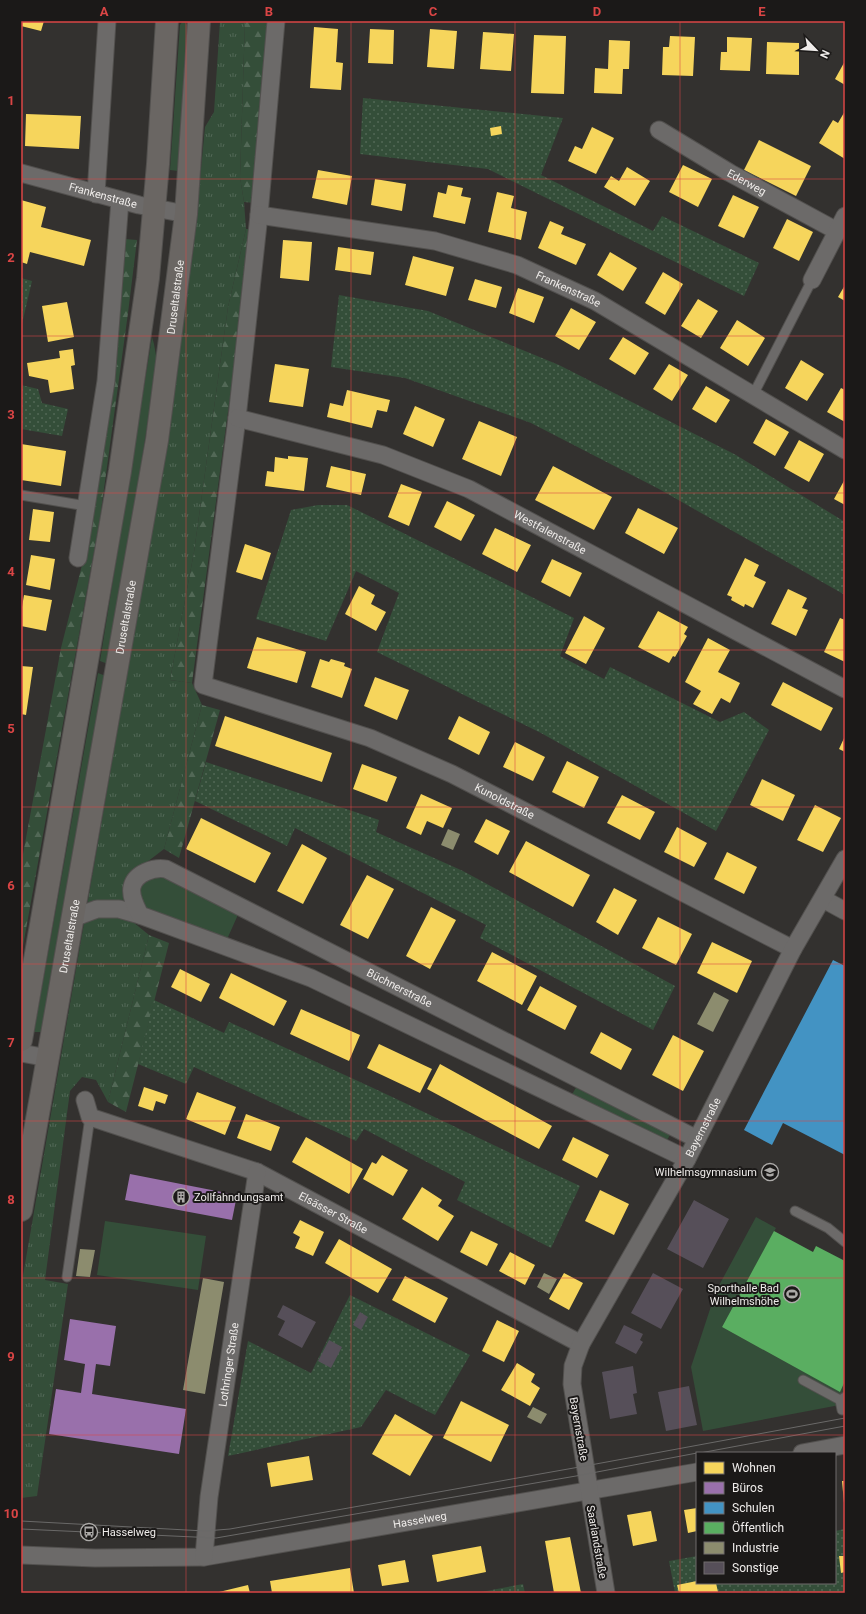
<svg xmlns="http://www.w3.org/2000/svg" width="866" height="1614" font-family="Roboto,sans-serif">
	<defs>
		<pattern id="forest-firs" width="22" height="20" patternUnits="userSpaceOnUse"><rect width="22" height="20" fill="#344e39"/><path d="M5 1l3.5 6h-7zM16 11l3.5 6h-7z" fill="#526856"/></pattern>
		<pattern id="park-tufts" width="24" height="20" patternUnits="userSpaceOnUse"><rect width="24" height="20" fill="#344e39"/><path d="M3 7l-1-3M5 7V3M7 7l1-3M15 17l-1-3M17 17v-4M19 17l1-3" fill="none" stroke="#526856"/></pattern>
		<pattern id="garden-dots" width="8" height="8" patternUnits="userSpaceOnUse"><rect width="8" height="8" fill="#344e39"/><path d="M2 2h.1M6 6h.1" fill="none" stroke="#526856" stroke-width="1.8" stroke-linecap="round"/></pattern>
	</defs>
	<rect width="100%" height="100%" fill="#33312f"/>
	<path fill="#344e39" d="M182,22H185L187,25L178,171L170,170L180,25Z
		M152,337L154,344L157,361L138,485L108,664L100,661Z
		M98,673L106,676L42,1032H34Z
		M157,868L241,908L224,946L140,915L137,879Z
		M580,1080L674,1127L663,1148L568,1102Z
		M756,1217L776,1228L722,1327L839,1391L845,1381V1404L703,1431L691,1367L716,1291Z
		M105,1221L206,1236L198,1290L97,1275Z"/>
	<path fill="url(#forest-firs)" d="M245,21H267L255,203L244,202L240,177Z
		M246,229H254L226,426L192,683L170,680L194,552L228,307Z
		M125,239L137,240L128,313L100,518L21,957V865L61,648L82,565L90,517Z
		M202,705L220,710L179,858L164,849Z
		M149,935L169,943L126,1112L108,1102Z"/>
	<path fill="url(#park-tufts)" d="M220,21H245L240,177L244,202L246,229L228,307L194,552L170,680L192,683L202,705L164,849L130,875L127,898L133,922L149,935L108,1102L96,1080L82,1077L70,1091L45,1280L68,1284L37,1496L21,1498V1287L158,496L193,252L205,127L214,112Z"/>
	<path fill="url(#garden-dots)" d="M363,98L563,118L541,175L653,231L662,216L759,263L744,296L488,169L360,154Z
		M21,278L32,281L21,328Z
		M339,295L428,311L559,365L736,455L845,522V595L659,489L531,423L405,378L331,367Z
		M21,385L38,389L42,403L68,409L62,436L21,429Z
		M318,505H347L574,618L560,656L604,679L610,667L720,722L744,712L769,730L716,831L541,733L377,652L399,593L356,571L326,641L256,619L291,510Z
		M206,762L379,820L376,832L463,871L675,986L653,1030L480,938L486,925L295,828L287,846L195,801Z
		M154,1000L224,1033L229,1022L371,1087L580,1186L551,1248L457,1200L465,1182L364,1129L356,1141L194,1067L186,1084L138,1064Z
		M350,1295L470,1355L435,1415L386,1390L361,1427L228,1456L248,1341L311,1373Z
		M845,1529V1592L838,1593H675L669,1561L697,1556V1583H835V1531Z
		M523,1584L525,1593H476Z"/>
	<path fill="#f6d55c" d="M21,21H44L41,31L21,26Z
		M314,27L338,29L336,62L343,63L341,90L310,88Z
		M370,29L394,30L393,64L368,63Z
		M430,29L457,31L454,69L427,67Z
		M483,32L514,34L511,71L480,69Z
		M534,35L566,36L564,94L531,93Z
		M670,36L695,37L693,76L662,75L663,47H669Z
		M727,37L752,38L750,71L720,70L721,52H727Z
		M609,40L630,41L629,69H623L622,94L594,93L595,68L608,69Z
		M767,42L799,43V75L766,74Z
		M845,61V85L835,79Z
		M845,111V159L819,143L833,120L838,123Z
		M26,114L81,116L79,149L25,146Z
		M501,126L502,134L491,136L490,128Z
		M592,127L614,138L596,174L568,161L575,146L582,149Z
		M759,140L811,166L796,196L744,170Z
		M683,165L712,179L698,207L669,192Z
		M627,167L650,181L635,206L604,187L611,176L619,181Z
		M318,170L352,176L347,205L312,198Z
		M375,179L406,184L402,211L371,205Z
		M448,185L463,188L461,196L471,198L465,224L433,217L438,192L446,194Z
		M497,192L514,196L511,208L527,212L521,240L488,232Z
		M733,195L759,207L744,238L718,226Z
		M21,200L46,207L41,227L91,240L84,266L30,252L27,264L21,262Z
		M787,219L813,232L799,261L773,248Z
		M550,221L564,227L561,234L586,244L576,265L538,248Z
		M283,240L312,242L309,281L280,278Z
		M338,247L374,252L371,275L335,270Z
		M610,252L637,268L623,291L597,275Z
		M413,256L454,267L446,296L405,285Z
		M663,272L683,284L665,315L645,303Z
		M475,279L502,287L496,308L468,300Z
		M845,285V301L838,297Z
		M518,288L544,297L534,323L509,313Z
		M698,299L718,311L701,338L681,326Z
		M67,302L74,337L48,342L42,306Z
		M571,308L596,322L579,350L555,336Z
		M737,320L765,338L748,366L720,348Z
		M623,337L649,353L635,375L609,359Z
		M73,349L75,365L71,366L74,389L50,393L48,380L29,376L27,363L60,358L59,351Z
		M801,360L824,374L807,401L785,388Z
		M275,364L309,369L303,407L269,402Z
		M669,364L688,375L672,401L653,389Z
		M706,386L730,400L716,423L692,409Z
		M841,388L845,390V422L827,412Z
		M347,390L390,400L387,412L377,410L372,428L327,417L330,403L343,406Z
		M415,406L445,419L433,447L403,434Z
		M766,419L789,432L775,456L753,443Z
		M479,421L517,437L501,476L462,459Z
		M799,440L824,454L809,482L784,468Z
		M21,444L66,451L61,486L21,480Z
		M288,456L308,458L304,491L265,486L267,471L274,472L275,457L288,459Z
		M331,466L366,474L361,495L326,487Z
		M553,466L612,497L594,530L535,500Z
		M845,479V505L834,499Z
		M401,484L422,492L409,526L388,517Z
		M447,501L475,515L461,541L434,527Z
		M638,508L678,528L664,554L625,533Z
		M33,509L54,512L50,542L29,540Z
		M495,528L531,545L517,572L482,554Z
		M245,544L271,553L262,580L236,572Z
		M31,555L55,559L50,590L26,585Z
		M745,558L759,565L754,576L766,582L753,608L745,604L744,607L731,600L732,597L727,595Z
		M552,559L582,573L570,597L541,582Z
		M359,586L375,595L371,604L386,612L376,631L345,614Z
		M788,589L807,598L802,608L808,610L796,636L771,624Z
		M24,595L52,600L46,631L21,626V613Z
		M658,611L688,627L684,634L687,636L675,657L673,656L669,663L638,647Z
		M584,616L605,628L586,664L565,653Z
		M840,618L845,620V662L824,652Z
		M257,637L306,652L297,683L247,668Z
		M708,638L730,650L718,672L740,683L730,703L721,698L712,714L693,704L701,691L685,682Z
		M320,659L329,662L331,659L345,663L344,666L352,669L342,698L311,687Z
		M21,666L33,667L26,715L21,714Z
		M375,677L409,690L397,720L364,706Z
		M783,682L833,708L821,731L771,705Z
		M225,716L332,753L322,782L215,746Z
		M459,716L490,732L479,755L448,739Z
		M845,736V752L839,749Z
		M515,742L545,757L533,781L503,767Z
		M567,761L599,777L584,808L552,792Z
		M362,764L397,777L387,802L353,789Z
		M762,779L795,795L783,821L750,805Z
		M421,794L452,808L443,828L427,821L421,835L406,828Z
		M622,795L655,812L640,840L607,823Z
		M815,805L841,818L823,852L797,840Z
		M201,818L271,853L255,883L186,849Z
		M486,819L510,831L498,855L474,842Z
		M677,827L707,843L694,867L664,852Z
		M526,841L590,875L573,907L509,872Z
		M302,844L327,858L303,904L277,891Z
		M727,852L757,867L744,894L714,879Z
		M367,875L394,889L368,939L340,925Z
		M614,888L637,900L618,935L596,922Z
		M431,907L456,920L430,969L406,956Z
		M658,917L692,934L676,965L642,948Z
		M712,942L752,961L737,993L697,973Z
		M492,952L537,976L522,1005L477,981Z
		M180,969L210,984L201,1002L171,987Z
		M231,973L287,1001L274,1026L219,998Z
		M540,986L577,1006L565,1030L527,1010Z
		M301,1009L360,1035L349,1061L290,1034Z
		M601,1032L632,1049L621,1070L590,1053Z
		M673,1035L704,1051L683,1091L652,1075Z
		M379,1044L432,1069L420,1093L367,1068Z
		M440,1064L552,1126L539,1149L427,1089Z
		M144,1087L168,1095L165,1104L156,1101L153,1111L138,1106Z
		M197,1092L236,1107L225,1135L186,1119Z
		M246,1114L280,1127L271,1151L237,1138Z
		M306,1137L363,1169L349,1194L292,1162Z
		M573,1137L609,1155L597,1178L562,1160Z
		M382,1155L408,1170L393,1196L363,1179L372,1162L376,1164Z
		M422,1187L442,1200L438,1206L454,1216L438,1241L402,1219Z
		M600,1190L629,1204L614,1235L585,1221Z
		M300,1220L324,1232L313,1256L295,1248L300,1237L293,1233Z
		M471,1231L498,1244L487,1266L460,1252Z
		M339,1239L392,1269L378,1293L325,1263Z
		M510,1252L535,1265L525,1285L499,1271Z
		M564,1273L583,1283L569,1310L549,1299Z
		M405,1276L448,1298L435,1323L392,1300Z
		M497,1320L519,1331L504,1362L482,1351Z
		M517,1363L535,1374L531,1382L540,1388L530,1406L501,1390Z
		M461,1401L509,1425L491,1462L443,1438Z
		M395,1414L433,1436L410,1476L372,1454Z
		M309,1456L313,1480L271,1487L267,1463Z
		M842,1481H845V1503H844Z
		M697,1508V1531L688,1533L684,1510Z
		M651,1511L657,1541L633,1546L627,1515Z
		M570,1537L581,1593H554L545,1541Z
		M481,1546L486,1572L437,1582L432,1555Z
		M839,1556H845V1572L841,1573Z
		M405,1560L409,1582L382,1586L378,1565Z
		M350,1568L354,1593H272L270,1581Z
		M697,1581V1583H716L718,1592L679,1593L677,1585Z
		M248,1585L250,1593H219V1592Z"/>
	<path fill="#9970ab" d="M130,1174L237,1195L232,1220L125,1200Z
		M70,1319L116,1326L110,1366L96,1364L92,1394L186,1409L179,1454L49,1434L56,1389L81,1393L85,1364L64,1360Z"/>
	<path fill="#4393c3" d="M833,960L845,966V1155L783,1123L772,1145L744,1130Z"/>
	<path fill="#5aae61" d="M774,1231L813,1252L816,1246L845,1261V1381L840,1392L722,1327Z"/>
	<path fill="#8c8c6e" d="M448,829L460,834L453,850L441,845Z
		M714,992L729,1000L713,1032L697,1024Z
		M80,1249L95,1250L90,1277L76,1276Z
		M544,1273L557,1279L549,1294L537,1287Z
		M203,1278L224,1282L205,1394L183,1390Z
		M533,1407L547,1414L541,1424L527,1417Z"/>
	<path fill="#564f59" d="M694,1200L729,1219L703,1268L667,1249Z
		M653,1273L683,1289L661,1329L631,1313Z
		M283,1305L316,1322L302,1348L278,1335L285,1321L277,1317Z
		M360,1312L368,1317L361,1330L353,1325Z
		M624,1325L643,1334L640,1340L643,1342L636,1354L615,1343Z
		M329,1340L342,1347L331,1368L318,1361Z
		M633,1366L637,1393L633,1394L637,1414L610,1419L602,1372Z
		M689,1386L697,1425L666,1431L658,1392Z"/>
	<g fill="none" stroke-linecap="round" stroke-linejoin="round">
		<g stroke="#52504e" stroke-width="11">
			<path id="service" d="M753,395L812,280
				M21,495L86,506
				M795,1211L828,1228L845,1242
				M67,1277L90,1117
				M803,1380L840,1400
				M842,1410L840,1400L845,1397"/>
		</g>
		<g stroke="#52504e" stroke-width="19">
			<g id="minor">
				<path id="s1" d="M276,21L259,215L237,418L203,685L370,738L452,774L793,949"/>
				<path id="s2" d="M659,130L730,173L837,231"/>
				<path id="s3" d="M21,173L139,205L186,214"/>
				<path d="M96,194L107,21"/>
				<path id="s4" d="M259,215L435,241L517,265L595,301L845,450"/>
				<path d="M812,280L845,216"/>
				<path id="s5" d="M237,418L383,455L469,489L845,689"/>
				<path d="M78,558L106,381L120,200"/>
				<path d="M823,899L845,911"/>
				<path d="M73,918L97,909H119L140,915"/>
				<path d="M21,1053L48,1058"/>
				<path id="s6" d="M85,1100L90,1117L257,1172L581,1344"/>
				<path id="s7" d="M687,1159L311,978L140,915C136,907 130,896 132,887C135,873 154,867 166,869L697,1139"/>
				<path d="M802,1453L845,1445"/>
				<path id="s8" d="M21,1555L95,1558L204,1557L697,1472"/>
				<path id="s9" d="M204,1557L209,1497L257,1172"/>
				<path id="s10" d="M606,1593L572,1384L573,1366L581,1344L687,1159L793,949L845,859"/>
			</g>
		</g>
		<g stroke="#52504e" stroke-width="24">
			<g id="secondary">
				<path d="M21,1040L120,471L148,278L158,164L167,21"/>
				<path id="s11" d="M21,1210L157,440L186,214L199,21"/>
			</g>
		</g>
		<use href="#service" stroke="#6c6a69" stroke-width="9"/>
		<use href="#minor" stroke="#6c6a69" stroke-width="17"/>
		<use href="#secondary" stroke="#6a6663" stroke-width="22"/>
		<path stroke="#6a6968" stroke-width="1" d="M700,1453L845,1426
			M21,1521L205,1531L230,1529L585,1466L845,1418
			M21,1529L216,1538L576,1476L697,1453"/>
	</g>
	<path fill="none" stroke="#da4545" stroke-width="1" stroke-opacity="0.55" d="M186,21V1593M351,21V1593M515,21V1593M680,21V1593M21,179H845M21,336H845M21,493H845M21,650H845M21,807H845M21,964H845M21,1121H845M21,1278H845M21,1435H845"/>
	<defs>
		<g id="school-ring" transform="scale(0.9)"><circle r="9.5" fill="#1b1918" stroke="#adaba9" stroke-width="1.5"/><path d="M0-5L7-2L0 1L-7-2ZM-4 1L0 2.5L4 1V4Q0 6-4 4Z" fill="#adaba9"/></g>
		<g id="building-ring" transform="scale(0.9)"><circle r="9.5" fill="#1b1918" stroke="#adaba9" stroke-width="1.5"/><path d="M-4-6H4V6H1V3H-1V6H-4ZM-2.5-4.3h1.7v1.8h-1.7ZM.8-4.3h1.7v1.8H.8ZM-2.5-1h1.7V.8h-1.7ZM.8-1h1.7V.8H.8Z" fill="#adaba9"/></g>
		<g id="stadium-ring" transform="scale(0.9)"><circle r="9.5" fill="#1b1918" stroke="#adaba9" stroke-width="1.5"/><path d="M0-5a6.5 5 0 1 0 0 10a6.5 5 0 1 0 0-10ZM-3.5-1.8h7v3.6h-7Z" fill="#adaba9"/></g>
		<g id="bus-ring" transform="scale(0.9)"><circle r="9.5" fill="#1b1918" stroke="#adaba9" stroke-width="1.5"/><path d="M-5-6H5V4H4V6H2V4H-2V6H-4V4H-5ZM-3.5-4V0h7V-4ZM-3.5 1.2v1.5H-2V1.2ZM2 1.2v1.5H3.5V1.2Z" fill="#adaba9"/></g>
	</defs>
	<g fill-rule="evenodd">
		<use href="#school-ring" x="770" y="1172"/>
		<use href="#building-ring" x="181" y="1197"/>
		<use href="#stadium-ring" x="792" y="1294"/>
		<use href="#bus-ring" x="89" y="1532"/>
	</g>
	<g text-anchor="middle" stroke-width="4" stroke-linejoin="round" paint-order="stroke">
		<g font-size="11" fill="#efecea" stroke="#1b1918">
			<text dy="4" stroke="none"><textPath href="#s2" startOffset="102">Ederweg</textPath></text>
			<text dy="4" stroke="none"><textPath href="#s3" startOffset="85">Frankenstraße</textPath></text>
			<text dy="4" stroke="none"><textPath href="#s4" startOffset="320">Frankenstraße</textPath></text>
			<text dy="4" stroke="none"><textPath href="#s11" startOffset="926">Druseltalstraße</textPath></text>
			<text dy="4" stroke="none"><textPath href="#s5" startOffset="335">Westfalenstraße</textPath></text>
			<text dy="4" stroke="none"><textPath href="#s11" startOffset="602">Druseltalstraße</textPath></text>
			<text dy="4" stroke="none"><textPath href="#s1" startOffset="992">Kunoldstraße</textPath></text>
			<text dy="4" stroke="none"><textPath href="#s11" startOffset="278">Druseltalstraße</textPath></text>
			<text dy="4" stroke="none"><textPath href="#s7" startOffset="933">Büchnerstraße</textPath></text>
			<text dy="4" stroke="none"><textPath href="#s10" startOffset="502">Bayernstraße</textPath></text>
			<text dy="4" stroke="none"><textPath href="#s6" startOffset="280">Elsässer Straße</textPath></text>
			<text dy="4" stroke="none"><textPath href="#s9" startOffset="194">Lothringer Straße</textPath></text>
			<text transform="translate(579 1429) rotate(80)" y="4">Bayernstraße</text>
			<text dy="4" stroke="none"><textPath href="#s8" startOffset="402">Hasselweg</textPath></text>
			<text transform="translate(597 1542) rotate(80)" y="4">Saarlandstraße</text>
		</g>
		<g font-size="11" fill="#efecea" stroke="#1b1918" text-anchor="end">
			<text x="757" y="1176">Wilhelmsgymnasium</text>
			<text x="194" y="1201" text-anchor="start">Zollfahndungsamt</text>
			<text x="779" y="1292">Sporthalle Bad<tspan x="779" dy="13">Wilhelmshöhe</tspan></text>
			<text x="102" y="1536" text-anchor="start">Hasselweg</text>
		</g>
	</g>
	<rect width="866" height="1614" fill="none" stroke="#1b1918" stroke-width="44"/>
	<rect x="696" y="1452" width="140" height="132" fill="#1b1918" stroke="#706d6c"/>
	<rect x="704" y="1462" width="20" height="12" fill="#f6d55c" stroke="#706d6c"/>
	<text x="732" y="1472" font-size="12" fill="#efecea">Wohnen</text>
	<rect x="704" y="1482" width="20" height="12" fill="#9970ab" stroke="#706d6c"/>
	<text x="732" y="1492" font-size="12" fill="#efecea">Büros</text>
	<rect x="704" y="1502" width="20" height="12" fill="#4393c3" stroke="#706d6c"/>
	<text x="732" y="1512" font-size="12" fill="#efecea">Schulen</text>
	<rect x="704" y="1522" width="20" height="12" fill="#5aae61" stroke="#706d6c"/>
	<text x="732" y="1532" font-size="12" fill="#efecea">Öffentlich</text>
	<rect x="704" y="1542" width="20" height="12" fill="#8c8c6e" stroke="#706d6c"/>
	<text x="732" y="1552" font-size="12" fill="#efecea">Industrie</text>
	<rect x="704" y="1562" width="20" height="12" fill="#564f59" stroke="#706d6c"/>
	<text x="732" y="1572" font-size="12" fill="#efecea">Sonstige</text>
	<g transform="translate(816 50) rotate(115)" stroke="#1b1918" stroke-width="3" paint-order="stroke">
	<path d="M0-3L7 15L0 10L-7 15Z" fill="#efecea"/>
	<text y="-6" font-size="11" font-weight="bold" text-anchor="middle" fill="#efecea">N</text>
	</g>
	<rect x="22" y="22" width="822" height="1570" fill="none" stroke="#da4545" stroke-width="1.5"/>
	<g font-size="13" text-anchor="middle" font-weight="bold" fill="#da4545">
		<text x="104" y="16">A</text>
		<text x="269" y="16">B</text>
		<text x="433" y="16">C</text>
		<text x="597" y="16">D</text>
		<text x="762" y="16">E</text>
		<text x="11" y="105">1</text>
		<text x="11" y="262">2</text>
		<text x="11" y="419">3</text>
		<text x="11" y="576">4</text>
		<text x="11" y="733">5</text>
		<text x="11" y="890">6</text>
		<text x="11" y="1047">7</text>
		<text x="11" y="1204">8</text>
		<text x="11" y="1361">9</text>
		<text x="11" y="1518">10</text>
	</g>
</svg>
